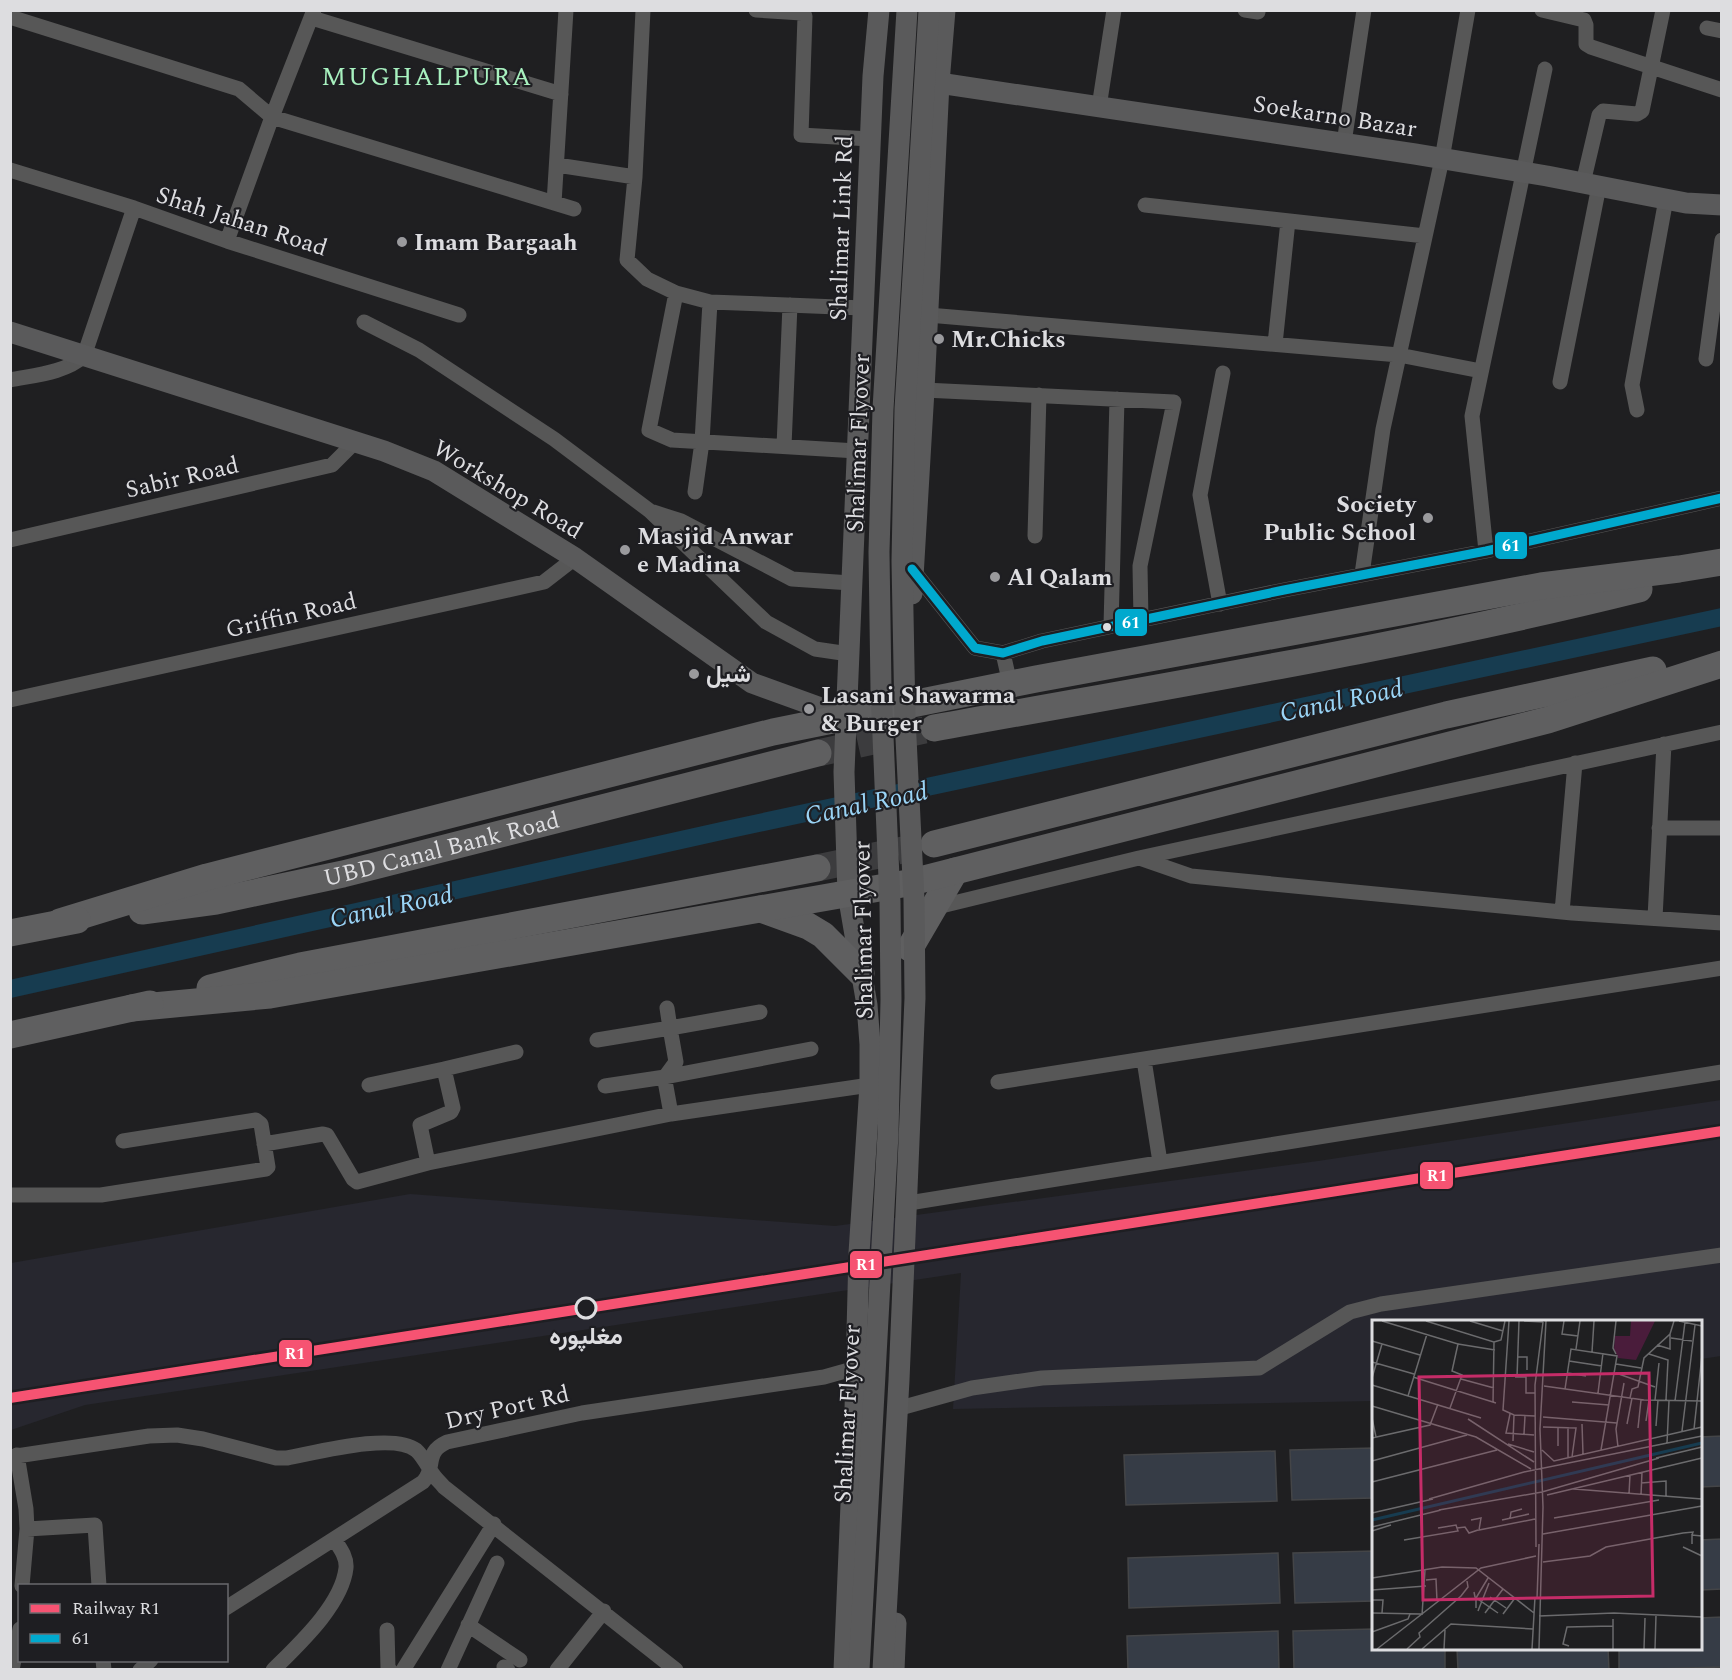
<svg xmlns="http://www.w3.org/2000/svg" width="1732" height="1680" font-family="Spectral,Vazirmatn,serif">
	<rect width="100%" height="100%" fill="#1f1f21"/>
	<path fill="#27272f" d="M1721,1100V1356L1701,1359L1700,1322H1374L1373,1401L953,1409L961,1273L85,1405L11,1430V1263L410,1194L835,1226L1318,1161Z"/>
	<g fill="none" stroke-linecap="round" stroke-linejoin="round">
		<path stroke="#173c50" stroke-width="18" d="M10,989L726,830L1722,617"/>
	</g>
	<path fill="#363c46" stroke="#444547" stroke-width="1.5" d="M1722,1436V1486L1700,1487V1437Z
		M1374,1448V1498L1292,1500L1290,1450Z
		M1275,1451L1277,1501L1126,1505L1124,1455Z
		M1722,1539V1589L1700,1590V1540Z
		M1374,1551V1601L1295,1603L1293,1553Z
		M1278,1553L1280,1603L1129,1608L1128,1558Z
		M1722,1617V1667L1619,1670V1648H1700V1618Z
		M1374,1629V1648H1445V1670H1294L1293,1631Z
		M1278,1631L1279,1670H1128L1127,1636Z
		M1457,1648H1608L1609,1670H1458Z"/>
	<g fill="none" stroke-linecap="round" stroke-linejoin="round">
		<path stroke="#3c3c3e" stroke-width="27" stroke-dasharray="27 14" stroke-linecap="butt" d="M818,753L934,728
			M817,868L912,848"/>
		<path stroke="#575757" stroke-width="15" d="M643,10L635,177L627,260L647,279L676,293L710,302L863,308
			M756,10L802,13L805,16L801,135L870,139
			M1245,10L1258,12
			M1542,10L1584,20L1586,25V44L1591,47L1722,90
			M10,17L239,89L272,117L574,209
			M312,18L561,94
			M1707,28L1722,31
			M1099,107L1114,10
			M1344,143L1364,10
			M557,165L635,177
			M10,170L134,208L227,241L459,315
			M1583,183L1599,115L1603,111L1637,114L1642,111L1663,10
			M554,203L566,10
			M1145,205L1425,236
			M227,241L272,117L314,10
			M676,293L649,430L672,440L857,451
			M928,315L1399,355L1481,371
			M364,322L419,350L554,439L650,511L766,622L815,649L849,654
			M1275,344L1288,221
			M1706,359L1722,240
			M10,380C35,375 65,373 84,356L134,208
			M1560,382L1599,186
			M924,390L1174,402L1140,566L1141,620
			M1637,410L1632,385L1666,199
			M784,446L790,305
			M695,492L702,442L710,302
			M653,512L681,521L792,579L851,583
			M1035,536L1039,395
			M10,540L332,465L355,442
			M1486,551L1472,416L1545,69
			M912,569L975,648L1003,653L1042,641L1284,590L1486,551L1722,498
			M1362,574L1383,429L1442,159L1468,10
			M1220,604L1200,495L1223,373
			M1111,626L1117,399
			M1003,653L1010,684
			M10,700L544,582L575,558
			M1659,828H1722
			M1142,859L1191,876L1572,913L1722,923
			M933,908L1139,858L1722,732
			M1562,912L1575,763
			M1655,918L1664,744
			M597,1040L670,1028L667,1008
			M1144,1060L1160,1162
			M444,1069L516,1052
			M998,1082L1722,968
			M369,1085L444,1069L453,1108L451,1112L420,1125L428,1163L671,1114L870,1085
			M605,1086L665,1077L811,1049
			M671,1114L665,1081V1077L676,1062L670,1028L760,1012
			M264,1144L323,1134L327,1135L353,1179L357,1182L428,1163
			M10,1195H101L266,1169L268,1167L261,1124L256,1120L123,1141
			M915,1202L1722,1072
			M904,1407L972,1388L1042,1378L1259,1368L1350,1312L1381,1304L1722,1255
			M17,1455L26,1509L27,1529L22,1586
			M10,1457L149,1436L177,1435L203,1439L276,1458H287C315,1453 393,1432 416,1450C423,1456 427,1465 432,1473C435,1478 440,1482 444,1487L676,1670
			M27,1529L95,1525L99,1586
			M226,1608L423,1482C437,1467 423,1453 447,1442L582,1413L824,1377L856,1368
			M468,1625L520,1660
			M387,1630L388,1668L390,1670
			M103,1660L104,1670
			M504,1667L508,1670
			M12,1670L20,1629
			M140,1670L151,1660
			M273,1670C298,1645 342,1605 346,1568C347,1557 340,1548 334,1539
			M403,1670L494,1524
			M448,1670L497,1563
			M557,1670L604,1611"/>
		<path stroke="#5a5a5b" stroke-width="21" d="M939,83L1415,154L1547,176L1686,203L1722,205
			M10,332L384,451L434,471L575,558L752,683L846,717
			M912,594L924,390L939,83L945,10
			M844,1670L855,1410L859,1253L870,1085V1044L867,1005L848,894L844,772L873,76L879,10
			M894,1670L896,1623"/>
		<g stroke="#5f5f60" stroke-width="27">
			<path d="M934,728C1170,685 1406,647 1639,589"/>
			<path d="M934,844L1446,715L1653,670"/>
			<path d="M761,909L808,926L823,935L861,973"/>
			<path id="s1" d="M142,911L216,901L343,874L818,753"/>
			<path d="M60,922L207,877L773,732L1036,679L1541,586L1679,569L1722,562"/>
			<path d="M10,933L77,920"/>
			<path d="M910,948L955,871"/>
			<path d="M210,988L300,966L817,868"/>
			<path d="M132,1008L270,995L908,883L1548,720L1722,664"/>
			<path d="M10,1035L150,1004"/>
		</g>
		<path stroke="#5a5a5b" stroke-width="21" d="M859,1670L888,1134L891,1000L890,902L881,689L879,552L883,409L907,10
			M883,1670L899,1380L915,998L914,899L905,718L902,561L905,409L929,10"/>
		<g stroke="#1e1e22" stroke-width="14">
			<path id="bus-1" d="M912,569L975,648L1003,653L1042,641L1284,590L1486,551L1722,498"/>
		</g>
		<use href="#bus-1" stroke="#00a9ce" stroke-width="9"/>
		<g stroke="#1e1e22" stroke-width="15">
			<path id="rail-1" d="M10,1398L1722,1131"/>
		</g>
		<use href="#rail-1" stroke="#f65372" stroke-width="10"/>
	</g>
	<g fill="#9a9a9d" stroke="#1e1e22" stroke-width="2">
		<circle cx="402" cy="242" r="6"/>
		<circle cx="939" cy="339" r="6"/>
		<circle cx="1428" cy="518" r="6"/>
		<circle cx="625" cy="550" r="6"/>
		<circle cx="995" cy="577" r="6"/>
		<circle cx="694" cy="674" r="6"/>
		<circle cx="809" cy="709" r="6"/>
	</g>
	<circle fill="#dddde0" stroke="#1e1e22" stroke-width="2" cx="1107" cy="627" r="5"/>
	<circle fill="#1e1e22" stroke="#dddde0" stroke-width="3" cx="586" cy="1308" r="10"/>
	<g text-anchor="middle" stroke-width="4.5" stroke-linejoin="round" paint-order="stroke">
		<g font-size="24" fill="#dddde0" stroke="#1e1e22">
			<text transform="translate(1335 116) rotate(9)" y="8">Soekarno Bazar</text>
			<text transform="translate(242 221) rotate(18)" y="8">Shah Jahan Road</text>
			<text transform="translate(841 228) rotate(-88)" y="8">Shalimar Link Rd</text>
			<text transform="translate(858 443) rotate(-88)" y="8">Shalimar Flyover</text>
			<text transform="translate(182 477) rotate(-13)" y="8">Sabir Road</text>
			<text transform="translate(508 489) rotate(31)" y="8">Workshop Road</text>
			<text transform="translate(291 615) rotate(-13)" y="8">Griffin Road</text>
			<text dy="8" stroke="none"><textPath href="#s1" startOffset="306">UBD Canal Bank Road</textPath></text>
			<text transform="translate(863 930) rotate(-91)" y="8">Shalimar Flyover</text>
			<text transform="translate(507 1407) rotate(-13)" y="8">Dry Port Rd</text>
			<text transform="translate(847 1414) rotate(-87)" y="8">Shalimar Flyover</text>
		</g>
		<g font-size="24" font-weight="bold" fill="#dddde0" stroke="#1e1e22" text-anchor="start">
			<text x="414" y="250">Imam Bargaah</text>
			<text x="951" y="347">Mr.Chicks</text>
			<text x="1416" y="512" text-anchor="end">Society<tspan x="1416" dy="28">Public School</tspan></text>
			<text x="637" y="544">Masjid Anwar<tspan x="637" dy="28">e Madina</tspan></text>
			<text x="1007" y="585">Al Qalam</text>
			<text x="706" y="682">شیل</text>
			<text x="821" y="703">Lasani Shawarma<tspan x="821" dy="28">&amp; Burger</tspan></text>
		</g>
		<g font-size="24" font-weight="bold" fill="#dddde0" stroke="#1e1e22">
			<text x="586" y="1344">مغلپورہ</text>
		</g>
		<g font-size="26" letter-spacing="1.5" fill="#a8f1bf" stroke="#1e1e22">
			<text x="427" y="85">MUGHALPURA</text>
		</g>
		<g font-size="26" font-style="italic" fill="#9ad4f6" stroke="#1e1e22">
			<text transform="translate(1341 700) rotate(-12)" y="9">Canal Road</text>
			<text transform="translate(866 803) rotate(-12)" y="9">Canal Road</text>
			<text transform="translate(391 906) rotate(-12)" y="9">Canal Road</text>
		</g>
	</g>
	<g transform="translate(1372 1320)">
		<rect width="330" height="330" fill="#1f1f21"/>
		<path d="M259,1H283L264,40L246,38L242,29L243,16H258Z" fill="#4a1c3b"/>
		<path fill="none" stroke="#173c50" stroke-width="3" d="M0,200L330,123"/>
		<path fill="none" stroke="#6b6b6d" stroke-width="1.5" d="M10,1L86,24L80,51L90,55L78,88M54,1L122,22L121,83M98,1L131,11M137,1L131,90L142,95L163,96M152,1L171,2M192,1L190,14L206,16M307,1L330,6M299,18L320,21M0,21L48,35M122,22L129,20L133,1M86,24L123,30M285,25L298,29V14M204,29L208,1M220,32L222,1M244,34L241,28L244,1M277,34L296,40L294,80M146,37H155V50M197,41L230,46M0,42L42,54M244,44L269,48M196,53L214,56M244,53L283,67M41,57L124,83M143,57H154V73H163M145,57L147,1M0,58L10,24M89,59L122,68M0,65L109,98M172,66L272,80L330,81M193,69L199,29L245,36L229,130M226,73L231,33M36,76L55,14M258,78L260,69L266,67L272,38L298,14L302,1M283,80L287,43M303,81L313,2M200,82L237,85M0,86L104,117L159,149M138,94L134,113L162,115M171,97L245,103M0,98L4,117M96,99L162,142M274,101L277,80M210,104L211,134M255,104L260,78M284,106L286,80M171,107L204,108L200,137M266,108L269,80M322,109L330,35M310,111L323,5M152,114L153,96M0,118L58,105L66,84M141,121L142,95M295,123L297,81M136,124L162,132M186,126V107M246,127L244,109L252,63M170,130L182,141L330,107M196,138V107M284,138L330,127M0,141L95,115M0,162L125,130M269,163L294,161V177M202,169L330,179M257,174L258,155M175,175L330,138M269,175L270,152M57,179L152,152L330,116M67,190L170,172L287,138M0,193L61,179M182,198L287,180M138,199L139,192L150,189M99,200L109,198L107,210L163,199M130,200L157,194M0,207L69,190M85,208L93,207L97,213L106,210M0,211L19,205M171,214L330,186M32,220L86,211L84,205L66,208M320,224V215L330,216M164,227L163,65L171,2M311,227L330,236M171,242L218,236L234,227L311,213L321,212L320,215M0,258L70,247L104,248L162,293M54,260L64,259L65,281M0,270L54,266M102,272L103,277L126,293M118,277L134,288M165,279L167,224M0,280H11L10,293M104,288V278L116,258M106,291L117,263M0,293L50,294M113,293L131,269M131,294L143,278M50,295L53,250M167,296L242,293L330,297M0,312L36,299L38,294M197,326L191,324L195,307L241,306M5,329L109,248L164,236M35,329L48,317L47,313L89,276L96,267L95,261M50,329L79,304L161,309M72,329L73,310M160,329L163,277M167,329L171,187L168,109L174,1M241,329V299M272,329L273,298M283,329L284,295"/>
		<path fill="#c52c68" fill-opacity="0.15" stroke="#c52c68" stroke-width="3" d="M277,53L281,276L51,280L47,57Z"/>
		<rect width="330" height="330" fill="none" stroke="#dddde0" stroke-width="3"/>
	</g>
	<g stroke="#1e1e22" stroke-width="2">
		<rect x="1494" y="531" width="34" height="29" rx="6" fill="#00a9ce"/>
		<rect x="1114" y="608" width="34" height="29" rx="6" fill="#00a9ce"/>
		<rect x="1419" y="1161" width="35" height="29" rx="6" fill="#f65372"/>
		<rect x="849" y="1250" width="34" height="29" rx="6" fill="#f65372"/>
		<rect x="278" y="1339" width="35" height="29" rx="6" fill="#f65372"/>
	</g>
	<g font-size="16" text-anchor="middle" font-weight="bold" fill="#fff">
		<text x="1511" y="551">61</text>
		<text x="1131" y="628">61</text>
		<text x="1437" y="1181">R1</text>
		<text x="866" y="1270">R1</text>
		<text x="295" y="1359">R1</text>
	</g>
	<rect width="1732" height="1680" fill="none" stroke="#dddde0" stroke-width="24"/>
	<rect x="18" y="1584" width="210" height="78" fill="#1e1e22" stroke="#6a6a6e" stroke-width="1.5"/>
	<rect x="30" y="1604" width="30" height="9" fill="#f65372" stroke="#6a6a6e" stroke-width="1.5"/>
	<text x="72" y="1614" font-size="18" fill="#dddde0">Railway R1</text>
	<rect x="30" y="1634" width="30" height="9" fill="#00a9ce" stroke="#6a6a6e" stroke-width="1.5"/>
	<text x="72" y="1644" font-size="18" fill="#dddde0">61</text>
</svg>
